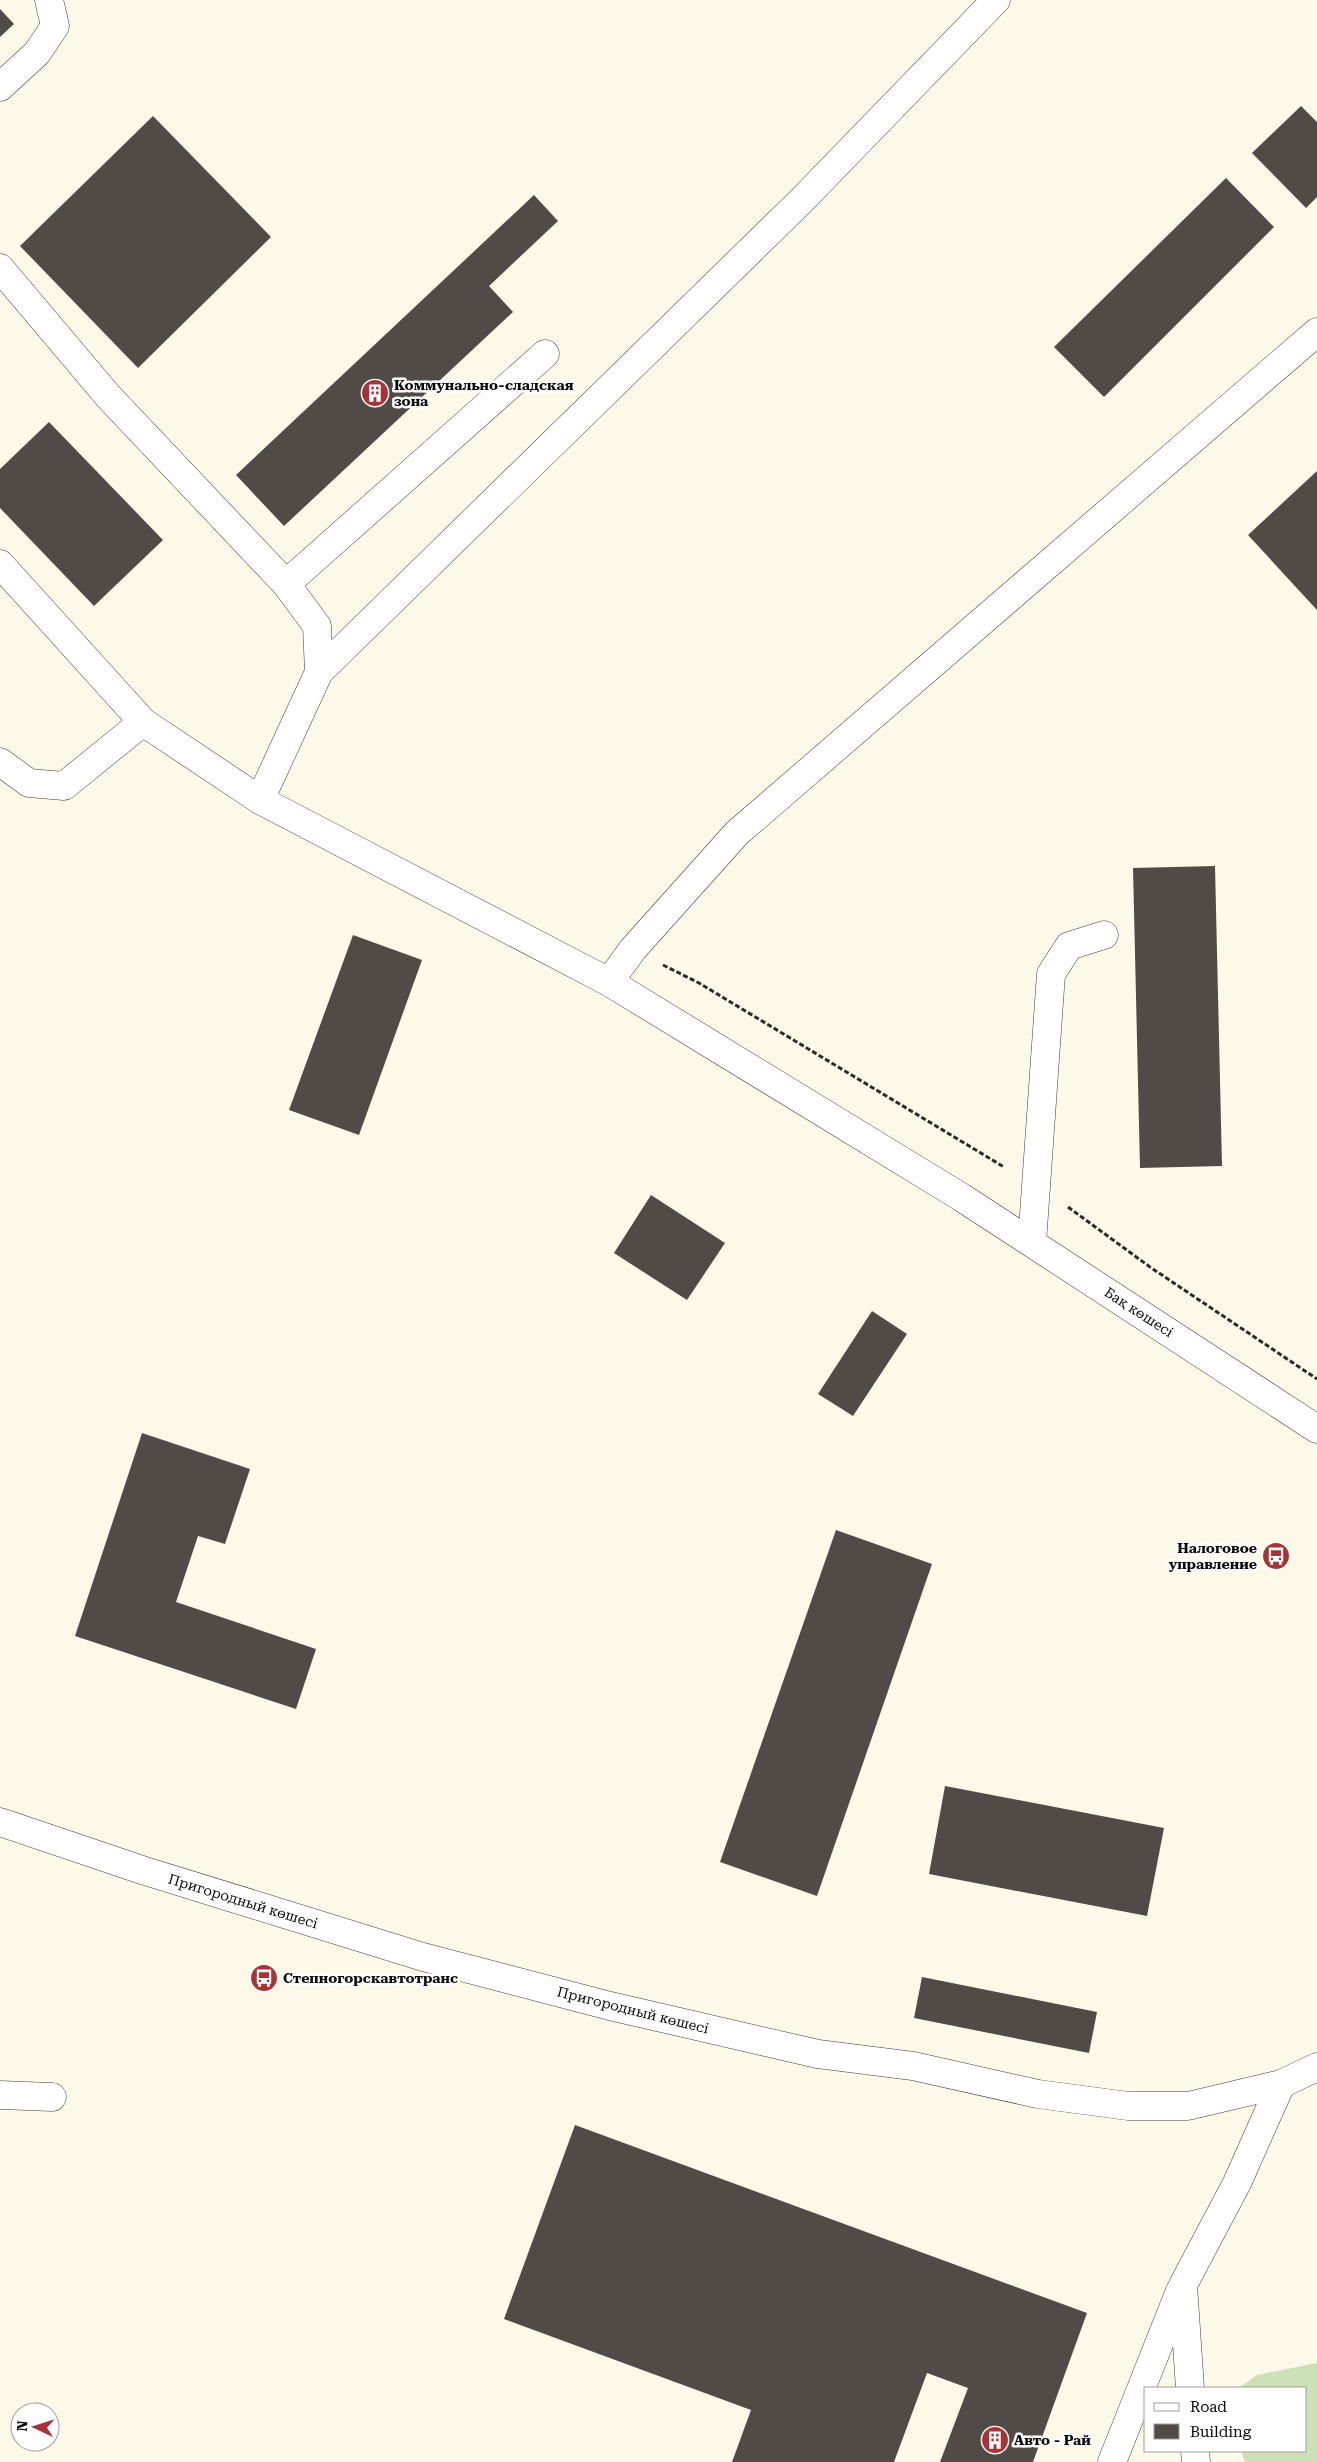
<svg xmlns="http://www.w3.org/2000/svg" width="1317" height="2462" font-family="'Roboto Serif',serif">
	<rect width="100%" height="100%" fill="#fcf9e9"/>
	<path fill="#cce1b8" d="M1317,2363V2462H1245L1241,2451H1306V2388H1239L1257,2375Z"/>
	<path fill="#514b47" d="M0,9L14,24L0,37Z
		M1301,106L1317,122V197L1306,208L1252,153Z
		M153,116L271,237L138,368L20,246Z
		M1226,178L1274,227L1104,397L1054,347Z
		M534,195L558,221L489,286L513,312L284,526L236,475Z
		M49,422L163,540L94,606L0,508V469Z
		M1317,471V610L1248,535Z
		M1215,866L1222,1166L1140,1168L1133,868Z
		M353,935L422,960L359,1135L289,1110Z
		M651,1195L725,1243L687,1300L614,1253Z
		M872,1311L907,1334L853,1416L818,1394Z
		M142,1433L250,1469L225,1544L198,1536L176,1602L316,1649L296,1709L75,1636Z
		M836,1530L932,1564L817,1896L720,1862Z
		M945,1786L1164,1828L1147,1916L929,1874Z
		M922,1977L1097,2012L1089,2053L914,2018Z
		M575,2125L1087,2313L1033,2462H940L968,2388L927,2373L894,2462H732L751,2410L504,2319Z"/>
	<g fill="none" stroke-linecap="round" stroke-linejoin="round">
		<g stroke="#3c3c3c" stroke-width="29">
			<path id="minor" d="M0,87L37,53L55,26L49,0
				M0,268L108,396L286,584L317,626L319,672
				M0,564L143,722L260,800L609,982L961,1197L1317,1429
				M286,584L545,354
				M0,762L29,783L64,786L143,722
				M260,800L319,672L802,200L996,0
				M609,982L633,949L737,833L1317,332
				M1032,1243L1051,974L1069,946L1104,935
				M0,1822L142,1870L423,1957L610,2006L818,2054L913,2066L1038,2094L1128,2106H1188L1281,2084L1317,2067
				M0,2095L52,2097
				M1190,2388L1183,2285L1237,2183L1281,2084
				M1195,2451L1196,2462
				M1112,2462L1180,2291"/>
		</g>
		<path stroke="#2b2b2b" stroke-width="3" stroke-dasharray="5 2.5" stroke-linecap="butt" d="M663,965L699,983L1004,1167
			M1068,1207L1150,1267L1317,1379"/>
		<use href="#minor" stroke="#fff" stroke-width="28"/>
	</g>
	<defs>
		<g id="building-disc" transform="scale(1.4375)"><circle r="9.5" fill="#a63437" stroke="#fff"/><path d="M-4-6H4V6H1V3H-1V6H-4ZM-2.5-4.3h1.7v1.8h-1.7ZM.8-4.3h1.7v1.8H.8ZM-2.5-1h1.7V.8h-1.7ZM.8-1h1.7V.8H.8Z" fill="#fff"/></g>
		<g id="bus-disc" transform="scale(1.4375)"><circle r="9.5" fill="#a63437" stroke="#fff"/><path d="M-5-6H5V4H4V6H2V4H-2V6H-4V4H-5ZM-3.5-4V0h7V-4ZM-3.5 1.2v1.5H-2V1.2ZM2 1.2v1.5H3.5V1.2Z" fill="#fff"/></g>
	</defs>
	<g fill-rule="evenodd">
		<use href="#building-disc" x="375" y="393"/>
		<use href="#bus-disc" x="1276" y="1556"/>
		<use href="#bus-disc" x="264" y="1978"/>
		<use href="#building-disc" x="995" y="2440"/>
	</g>
	<g text-anchor="middle" stroke-width="5" stroke-linejoin="round" paint-order="stroke">
		<g font-size="14" font-weight="bold" fill="#090909" stroke="#fff" text-anchor="start">
			<text x="394" y="390">Коммунально-сладская<tspan x="394" dy="16">зона</tspan></text>
			<text x="1257" y="1553" text-anchor="end">Налоговое<tspan x="1257" dy="16">управление</tspan></text>
			<text x="283" y="1983">Степногорскавтотранс</text>
			<text x="1014" y="2445">Авто - Рай</text>
		</g>
		<g font-size="14" fill="#090909" stroke="#fff">
			<text transform="translate(1139 1312) rotate(33)" y="5">Бақ көшесі</text>
			<text transform="translate(243 1901) rotate(17)" y="5">Пригородный көшесі</text>
			<text transform="translate(633 2010) rotate(14)" y="5">Пригородный көшесі</text>
		</g>
	</g>
	<rect x="1144" y="2387" width="162" height="65" fill="#ffffff" stroke="#9d9d9d"/>
	<rect x="1154" y="2403" width="25" height="8" fill="#ffffff" stroke="#9d9d9d"/>
	<text x="1190" y="2412" font-size="15" fill="#090909">Road</text>
	<rect x="1154" y="2424" width="25" height="15" fill="#514b47" stroke="#9d9d9d"/>
	<text x="1190" y="2437" font-size="15" fill="#090909">Building</text>
	<g transform="translate(35 2427) rotate(274)"><circle r="24" fill="#ffffff" stroke="#9d9d9d"/>
	<path d="M0-4L9 19L0 12L-9 19Z" fill="#a63437"/>
	<text y="-8" font-size="14" font-weight="bold" text-anchor="middle" fill="#090909">N</text>
	</g>
</svg>
